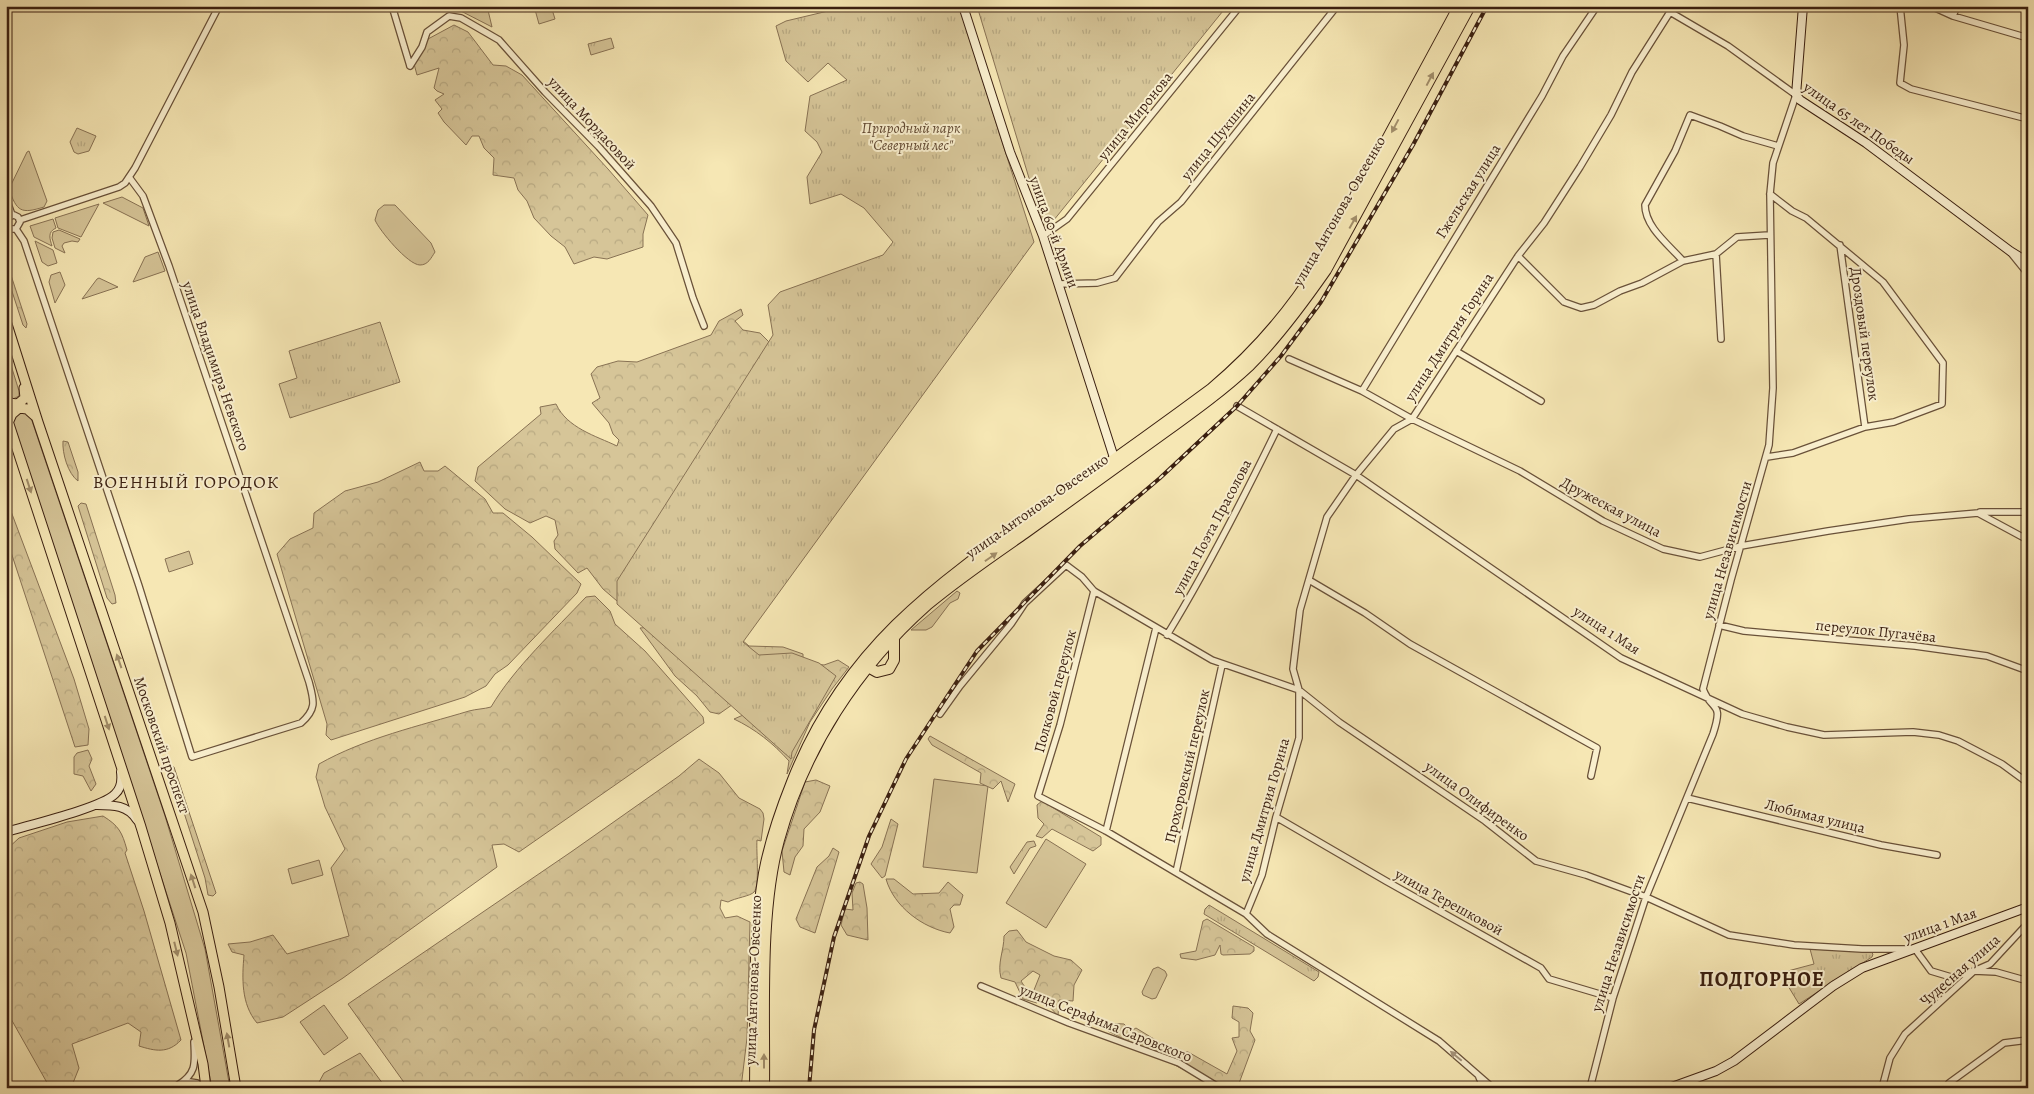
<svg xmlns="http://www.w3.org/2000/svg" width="2034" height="1094" font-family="Alegreya,serif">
	<defs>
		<pattern id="forest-crowns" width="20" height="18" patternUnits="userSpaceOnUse" patternTransform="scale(1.25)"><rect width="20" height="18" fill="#d6c598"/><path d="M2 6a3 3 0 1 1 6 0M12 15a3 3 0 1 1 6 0" fill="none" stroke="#b8a982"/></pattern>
		<pattern id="park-tufts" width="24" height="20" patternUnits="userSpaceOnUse" patternTransform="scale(1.25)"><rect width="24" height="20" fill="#d6c598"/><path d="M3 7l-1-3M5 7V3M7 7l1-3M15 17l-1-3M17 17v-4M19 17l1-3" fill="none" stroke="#b8a982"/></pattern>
	</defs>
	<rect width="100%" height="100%" fill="#f6e7b4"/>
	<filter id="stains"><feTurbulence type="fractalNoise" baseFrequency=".004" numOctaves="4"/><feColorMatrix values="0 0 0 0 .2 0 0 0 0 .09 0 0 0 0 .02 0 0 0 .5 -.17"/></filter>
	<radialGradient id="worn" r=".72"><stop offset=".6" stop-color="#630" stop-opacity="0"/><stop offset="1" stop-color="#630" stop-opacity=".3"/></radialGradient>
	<path fill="#d6c598" stroke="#887254" d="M29,151L47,201L44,207C21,214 17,212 9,189L27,152Z
		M122,197L143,208L149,226L103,203Z
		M99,204L81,237L58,228L55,218Z
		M384,205H395L431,243L435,252C431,258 428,265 420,265C408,265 379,230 375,220L378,210Z
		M53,219L56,228C47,232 50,239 52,246L34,237L30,226Z
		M59,230L80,239L78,242L72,241L64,243L62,246L65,253L55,248L52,238L53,232Z
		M35,241L53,250L57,263L48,266L42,262Z
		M158,252L165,271L133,282L145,257Z
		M60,272L65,285L55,303L49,282L51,275Z
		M99,278L118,287L82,299L97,279Z
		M6,349L19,391V396L13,399L6,386Z
		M19,412H26L31,418L165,816L205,949L230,1088H212L186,953L13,423V416Z
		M189,551L193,564L169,572L165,559Z
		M957,591L960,593L958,599L950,603L932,627L926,630H911Z
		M934,779L988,786L977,873L923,867Z
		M1046,839L1086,864L1046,928L1006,903Z
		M319,860L323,875L292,884L288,869Z
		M1158,967L1165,971L1167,975L1156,998L1152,999L1143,995L1142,992L1153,969Z
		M324,1005L348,1038L324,1055L300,1022Z"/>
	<path fill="url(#forest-crowns)" stroke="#887254" d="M454,25L468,32L493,65L506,66L522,75L608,169L648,215L643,234V247L607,259L594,257L574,264L565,247L551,236L534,218L527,201L518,190L514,178L493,175L494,158L484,148L479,136H472L466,145L444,122L438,113L442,109L435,100L444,94L437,91L434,88L439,68L417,75L414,64L428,39Z
		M6,260L27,324L26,328L23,325L6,273Z
		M741,309L743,315L735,321L743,330L760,333L769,342L624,607L603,589L587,568L578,573L555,549L554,541L558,535L555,520L546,516L530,523L505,509L475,481L478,467L541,414L540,407L556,404C567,428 596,436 617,446L619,440L613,434L609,423L592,403L600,398L591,374L597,367L618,361L637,362L711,335L719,321Z
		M63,441L68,442L78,472V481C68,474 62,453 63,441Z
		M420,462L424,471H438L445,466L485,499L493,513H503L532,537L581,584L577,593L508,665L495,674L486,686L465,697L331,740L326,735L327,724L277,554L290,539L313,528L314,513L345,491L378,482Z
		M6,498L74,679L89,729L88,745L75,747L8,543Z
		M81,503L86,504L115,595L116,603L112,604L107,598L78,506Z
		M595,596L610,611L615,624L645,651L703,717L704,723L519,852L504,844L492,845L497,867L343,978L283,1017L257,1023C241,1004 242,978 244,955L232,952L228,944L250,942L273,935L287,954L349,936L331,868L345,849L325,807L316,777L319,764C365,738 419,726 469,711C476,709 484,709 491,707C514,668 555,630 586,597Z
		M665,626L734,633L749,646L783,647L803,654V660L790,664L719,714L710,712L697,696L675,676L640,628Z
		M838,660L849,667L832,689L810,722L787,774L789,761C773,743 755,729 734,719L750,712L810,663L824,665Z
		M930,736L1015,784L1008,802L1001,781L993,789L980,783L981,773L932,745L928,739Z
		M88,750L92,759L89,766L96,784L91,791L83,776L74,774V757L77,753Z
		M699,759L719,773L739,798L760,809L763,813L764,819L761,841L757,840C756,851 760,886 754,892C751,896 735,898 728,902L721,900L720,908L725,918L737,916L750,922L747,1038L741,1088H408L348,1004L571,852L679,776Z
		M169,766L174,767L216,893L213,896L208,895L205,878Z
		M816,780L830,786L820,812L804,829L803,846L795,857L790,875L784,872L782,851L805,782Z
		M1042,801L1101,837V845L1093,851L1052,829L1042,838L1036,836L1044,824L1038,818L1037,805Z
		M103,816C119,826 122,832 127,850L125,853L144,911L181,1040C168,1054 155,1051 139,1046L141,1032L128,1023L72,1044L79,1068L71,1088H50L6,1010V850L19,838L67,822Z
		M891,819L898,824L885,876L882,878L871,864L882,847Z
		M1034,841L1036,846L1030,848L1014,874L1010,867L1027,842Z
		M833,848L839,852L815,933L800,927L796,919L817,867L829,856Z
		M886,879H894L913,894L939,893L948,882L963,895L960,905H954L950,909L954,927L950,933C923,928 894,907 886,879Z
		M860,882L863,884L867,908L868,940L847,935L841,925L845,909L853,910L852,893L856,883Z
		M1207,919L1254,947V951L1250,954L1223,955L1221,954L1220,945L1215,955L1196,960L1181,958L1180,954L1196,951L1203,921Z
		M1017,930L1026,942L1054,956L1071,960L1082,970L1074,985L1073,1001L1059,1000L1058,1016L1049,1006V998L1039,997L1034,990L1040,975L1033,971L1021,981C1026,990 1032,995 1037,1003L1023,999L1015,982L1001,978C997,963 1004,951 1004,936L1009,931Z
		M1233,1006L1248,1008L1253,1013L1250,1031L1255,1040L1238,1086L1212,1084L1108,1031L1105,1023L1124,1024L1131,1031L1136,1028L1162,1044L1167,1051L1188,1052L1227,1074L1237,1051L1232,1038L1239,1037V1022L1232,1018Z
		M360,1053L386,1088H312L318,1084L324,1073Z"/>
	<path fill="url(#park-tufts)" stroke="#887254" d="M457,6H487L492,27L455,8Z
		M534,6H551L555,19L539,24Z
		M849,6H959L1034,242L743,642L759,655L792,653L819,663L836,676L792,752L791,759L617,604V581L773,335L768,305L780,292L883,255L893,242L864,208L841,194L810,204L807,177L822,152L817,142L805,131L810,96L847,80L828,63L808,82L786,61L776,26L786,21Z
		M977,6H1227L1045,231Z
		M611,38L614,48L591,55L588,44Z
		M77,128L96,136L89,151L78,154L74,152L70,142Z
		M380,322L400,382L290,418L279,384L297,378L289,351Z
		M1209,905L1319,972L1318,977L1314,981L1204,914L1205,909Z
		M1810,949L1871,952L1873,954L1872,957L1799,1004L1785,981L1784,972L1814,964Z"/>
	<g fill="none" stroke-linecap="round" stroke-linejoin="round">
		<g stroke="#695139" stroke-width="8">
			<path id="street" d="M392,6L410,66
				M1900,6L1904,45L1900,83L1911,89L2028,119
				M1931,6L1953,16L2028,38
				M1953,16L1957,6
				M410,66L422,47L427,32L449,16L461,18L499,40L545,92L599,147L651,206L676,243L693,298L704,326
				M6,198L12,215
				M6,218L14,215L18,217L20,222L16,229H11L6,226
				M20,220L119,187L125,183L135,168L219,6
				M16,229L24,241L139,586L192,757L301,723C317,709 314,701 309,682L169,266L143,196L129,177
				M1769,235L1737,237L1716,254L1683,261C1669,245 1645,227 1645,205L1675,151L1690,115L1720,126L1743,136L1778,146
				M1043,236L1067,219L1240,6
				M1840,245L1865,427
				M2011,253L2028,274
				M1716,254L1721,339
				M1518,256L1564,302L1581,308L1594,305L1620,291L1642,283L1683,261
				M1058,284L1097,283L1115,278L1158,222L1181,202L1337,6
				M1456,351L1541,401
				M1289,359L1362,391L1412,419L1520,471L1603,521L1663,549L1700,557L1741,546L1828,531L1909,519L1978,513L2028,540
				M1362,391L1542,96L1563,56L1597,6
				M1237,406L1356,475L1621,658L1742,714L1787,727L1824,735L1913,732L1939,735L1958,741L2002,764L2028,783
				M1767,457L1793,453L1865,427L1894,422L1942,404L1943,363L1883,282L1806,218L1792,211L1770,194
				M1980,512H2028
				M1309,580L1365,613L1410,644L1597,748L1591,776
				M1094,591L1060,725L1038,796L1106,831L1246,914
				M1719,625L1744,631L1915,646L1987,656L2028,671
				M1167,635C1208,568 1243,499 1277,429
				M940,714L960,686L1011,624L1025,603L1066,565L1082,577L1094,591L1212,660L1299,690L1339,722L1485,821L1536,861L1586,875L1646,897L1729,935L1794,945L1862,949H1915L1931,971L1951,977L1974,971L1996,972L2028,981
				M1687,798L1881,845L1937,855
				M1276,817L1386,881L1541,968L1549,979L1613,998
				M1106,831L1156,628
				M1176,872L1222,665
				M981,986L1069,1023L1179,1063L1220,1088
				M1479,1077L1484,1088
				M1949,1083L2004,1043L2028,1040
				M178,1085C197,1073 195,1063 194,1042
				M171,1088L190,1082L197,1083L200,1088
				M1493,1088L1439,1041L1267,934L1246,914L1262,875L1276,817L1299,738V690L1293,669L1300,610L1327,517L1356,475L1394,429L1412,419L1518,256L1544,223L1580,167L1611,115L1632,72L1670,12L1728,46L1796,95L1773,163L1770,194L1773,388L1769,445L1731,580L1703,689C1712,713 1724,700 1713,734L1646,897L1613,998L1590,1088
				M1882,1088L1890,1058L1905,1034L1974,971L1990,964L2028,923"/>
		</g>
		<g stroke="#3a1f10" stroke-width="10">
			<path id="secondary" d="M963,6L1010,152L1043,236L1116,464
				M1803,6L1796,95L1800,100L1866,143L2010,251L2028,262
				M97,805C113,805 128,805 137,820
				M6,832C29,825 101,808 115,794C122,788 122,780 121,772
				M1669,1088L1716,1071L1734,1061L1833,986L1862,968L2028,907"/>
		</g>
		<g stroke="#3a1f10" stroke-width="11">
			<path id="primary" d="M6,321L38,422L203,912L219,987L236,1088
				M6,401L8,403L18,404L25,398L24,388
				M6,415L141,827L170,923L203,1064L206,1088
				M8,423L12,414L19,408L27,409L36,417"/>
		</g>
		<g stroke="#3a1f10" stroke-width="12">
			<path id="highway" d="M865,662L868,667L877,672L889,669L894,660V638
				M755,1088C756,1016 752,944 764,873C770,841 780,812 792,782C849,637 951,575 1072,489C1119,456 1165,423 1211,389C1254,353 1289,313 1319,265L1459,6
				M764,1088C765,1011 759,913 779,840C804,749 857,667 927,605C958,579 992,556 1025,533C1068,502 1111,471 1154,440C1187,416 1220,393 1250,365C1279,336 1303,303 1326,270L1470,6"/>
		</g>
		<use href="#street" stroke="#f9efce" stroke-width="5.5"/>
		<use href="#secondary" stroke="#f9efce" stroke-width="8"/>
		<use href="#primary" stroke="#f6e7b4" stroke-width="9"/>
		<use href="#highway" stroke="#f6e7b4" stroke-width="10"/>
		<g stroke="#3a1f10" stroke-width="4">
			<path id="rail" d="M809,1088L814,1030L834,937L869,836L906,759L977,651L1080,546L1160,478L1237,406L1281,356L1321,302L1413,145L1487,6"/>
		</g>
		<use href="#rail" stroke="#f9efce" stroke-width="2" stroke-dasharray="5.5" stroke-linecap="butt"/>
	</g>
	<defs><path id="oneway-solid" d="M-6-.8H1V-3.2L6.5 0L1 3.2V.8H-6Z" transform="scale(1.25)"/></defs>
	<g fill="#a18d6a">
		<use href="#oneway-solid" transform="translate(1430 79) rotate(-62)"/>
		<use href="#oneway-solid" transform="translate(1395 126) rotate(118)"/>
		<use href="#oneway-solid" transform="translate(1353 222) rotate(-61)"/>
		<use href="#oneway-solid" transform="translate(29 486) rotate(72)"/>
		<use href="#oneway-solid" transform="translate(991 557) rotate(-35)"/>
		<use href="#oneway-solid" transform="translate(119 661) rotate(-109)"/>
		<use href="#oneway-solid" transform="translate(107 723) rotate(72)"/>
		<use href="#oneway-solid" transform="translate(193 881) rotate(-108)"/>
		<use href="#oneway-solid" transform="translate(176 949) rotate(76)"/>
		<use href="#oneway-solid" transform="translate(228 1040) rotate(-100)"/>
		<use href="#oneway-solid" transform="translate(764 1061) rotate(-90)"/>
	</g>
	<use fill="#a39178" href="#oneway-solid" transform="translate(1456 1056) rotate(-140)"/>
	<g text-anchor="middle" stroke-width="4" stroke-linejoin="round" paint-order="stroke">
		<g font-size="15" fill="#3a1f10" stroke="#f9efce">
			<text transform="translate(1135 116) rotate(-51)" y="5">улица Миронова</text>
			<text transform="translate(592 123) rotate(47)" y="5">улица Мордасовой</text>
			<text transform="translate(1859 123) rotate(35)" y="5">улица 65 лет Победы</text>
			<text transform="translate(1218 136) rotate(-51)" y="5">улица Шукшина</text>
			<text transform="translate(1468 191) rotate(-58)" y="5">Гжельская улица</text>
			<text transform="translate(1339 211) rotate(-60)" y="5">улица Антонова-Овсеенко</text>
			<text transform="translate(1054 232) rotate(70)" y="5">улица 60-й Армии</text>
			<text transform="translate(1865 334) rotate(82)" y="5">Дроздовый переулок</text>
			<text transform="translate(1449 337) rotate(-57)" y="5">улица Дмитрия Горина</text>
			<text transform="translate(216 366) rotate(71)" y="5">улица Владимира Невского</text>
			<text transform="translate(1037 506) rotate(-35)" y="5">улица Антонова-Овсеенко</text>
			<text transform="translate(1611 507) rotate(28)" y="5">Дружеская улица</text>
			<text transform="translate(1212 527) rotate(-62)" y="5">улица Поэта Прасолова</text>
			<text transform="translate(1727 550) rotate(-74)" y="5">улица Независимости</text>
			<text transform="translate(1607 630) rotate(33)" y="5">улица 1 Мая</text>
			<text transform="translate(1876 631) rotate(6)" y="5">переулок Пугачёва</text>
			<text transform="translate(1055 691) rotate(-75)" y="5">Полковой переулок</text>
			<text transform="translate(162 745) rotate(71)" y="5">Московский проспект</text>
			<text transform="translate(1187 766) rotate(-77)" y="5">Прохоровский переулок</text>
			<text transform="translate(1477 801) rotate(36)" y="5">улица Олифиренко</text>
			<text transform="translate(1264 810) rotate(-74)" y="5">улица Дмитрия Горина</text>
			<text transform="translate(1815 816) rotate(14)" y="5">Любимая улица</text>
			<text transform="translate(1449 902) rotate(29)" y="5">улица Терешковой</text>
			<text transform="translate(1940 925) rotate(-20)" y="5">улица 1 Мая</text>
			<text transform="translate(1618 943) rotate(-72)" y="5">улица Независимости</text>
			<text transform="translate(1960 970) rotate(-41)" y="5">Чудесная улица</text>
			<text transform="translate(753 980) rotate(-88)" y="5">улица Антонова-Овсеенко</text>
			<text transform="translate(1106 1023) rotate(22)" y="5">улица Серафима Саровского</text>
		</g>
		<g font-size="15" font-style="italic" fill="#614832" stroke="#f9efce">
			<text x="911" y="133">Природный парк<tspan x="911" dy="17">"Северный лес"</tspan></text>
		</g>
		<g font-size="18" letter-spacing="1" fill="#3a1f10" stroke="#f9efce">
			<text x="186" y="488">ВОЕННЫЙ ГОРОДОК</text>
		</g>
		<g font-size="20" font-weight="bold" letter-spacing="1" fill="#3a1f10" stroke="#f9efce">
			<text x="1762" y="986">ПОДГОРНОЕ</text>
		</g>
	</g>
	<rect width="2034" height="1094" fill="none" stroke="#f6e7b4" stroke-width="25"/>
	<rect x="8" y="8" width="2019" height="1079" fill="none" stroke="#3a1f10" stroke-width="2.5"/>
	<rect x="12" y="12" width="2009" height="1069" fill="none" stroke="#3a1f10"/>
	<rect width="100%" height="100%" filter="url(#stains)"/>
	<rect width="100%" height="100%" fill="url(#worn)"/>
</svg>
